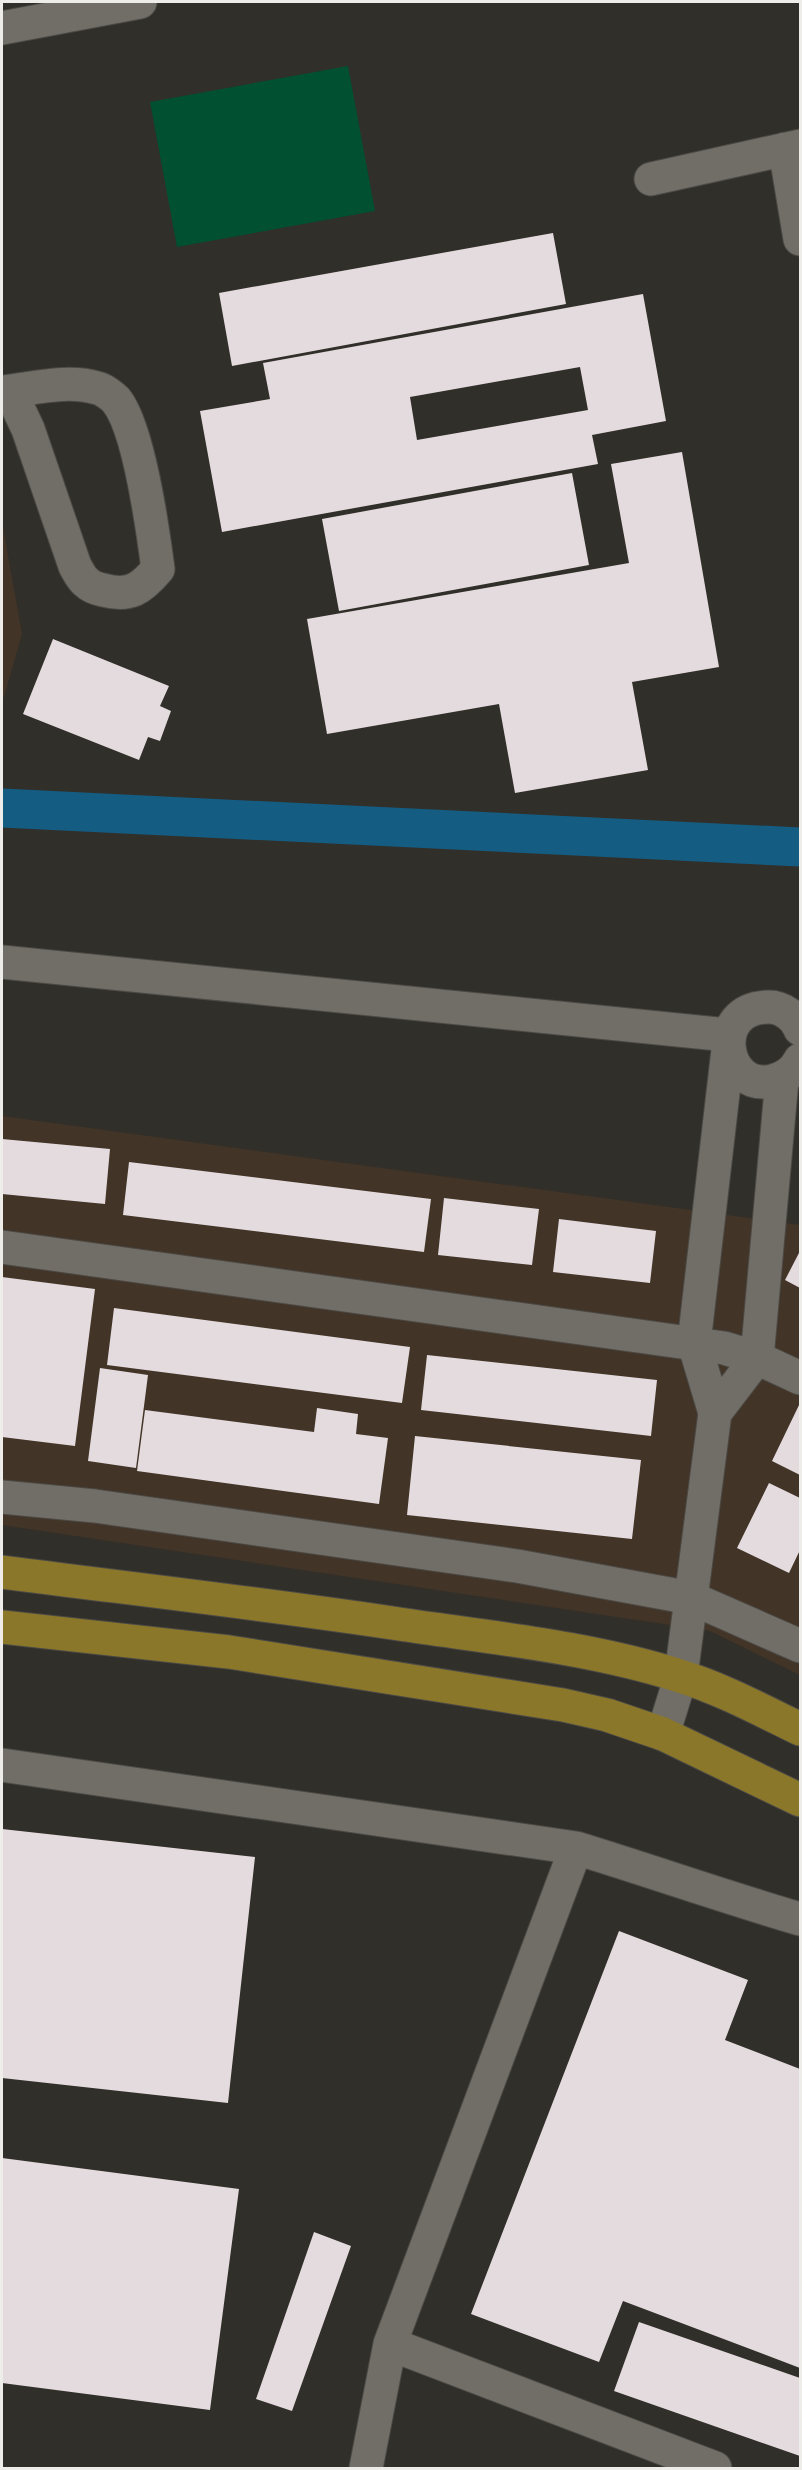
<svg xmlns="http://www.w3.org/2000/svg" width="802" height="2470" font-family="Signika,sans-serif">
	<rect width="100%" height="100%" fill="#312f29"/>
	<path fill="#423427" d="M2,522L22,634L4,697L2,698Z
		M2,1116L800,1225V1675L710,1631L2,1525Z"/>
	<path fill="#005031" d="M348,66L375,211L177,247L150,102Z"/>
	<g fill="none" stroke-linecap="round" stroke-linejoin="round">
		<path stroke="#155c82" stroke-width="39" d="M2,808L800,847"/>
	</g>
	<path fill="#e4dbde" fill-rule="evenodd" d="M553,233L566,304L232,366L219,293Z
		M643,294L666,421L592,435L598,464L222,532L200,411L270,399L263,363ZM580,367L588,410L417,440L410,397Z
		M682,452L719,667L632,682L648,770L515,793L499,704L327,734L307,619L629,563L611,464Z
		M572,473L589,565L339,611L322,519Z
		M53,639L169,686L160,706L171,711L160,741L148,737L139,760L23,714Z
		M2,1139L110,1149L105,1204L2,1194Z
		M129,1162L431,1199L424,1252L123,1215Z
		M444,1198L539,1209L532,1265L438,1255Z
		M559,1219L656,1231L650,1283L553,1272Z
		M800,1251V1288L785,1280Z
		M2,1277L95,1289L75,1446L2,1437Z
		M114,1308L410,1347L402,1403L107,1365Z
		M427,1355L657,1380L651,1436L421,1410Z
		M100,1368L148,1375L136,1468L88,1461Z
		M800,1403V1475L772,1461Z
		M317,1408L358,1414L356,1434L388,1438L379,1504L137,1471L145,1410L314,1432Z
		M415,1436L641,1460L632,1539L407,1515Z
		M769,1483L800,1498V1550L789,1573L737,1548Z
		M2,1829L255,1857L228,2103L2,2078Z
		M619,1931L748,1980L725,2040L800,2069V2368L623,2301L599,2362L471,2314Z
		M2,2158L239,2189L210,2410L2,2383Z
		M314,2232L351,2246L292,2411L256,2399Z
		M639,2322L800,2378V2456L614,2391Z"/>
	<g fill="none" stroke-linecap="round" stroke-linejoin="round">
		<g stroke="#4c4a46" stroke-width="35">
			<path id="minor" d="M2,28L140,2
				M785,149L800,239
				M651,179L800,146
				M2,392C32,389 67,379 97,388C103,389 112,396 116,400C139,428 153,531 158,569C141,589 130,597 103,590C98,589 90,586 86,582C81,578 78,571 75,566L28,429L10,391
				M2,962L728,1035
				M800,1029C796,1017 782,1007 769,1007C708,1007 723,1092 772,1081C785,1078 794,1072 800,1060
				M2,1247L724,1348L757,1358L800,1378
				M715,1413L757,1358L782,1079
				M2,1497L95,1506L517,1566L691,1598L800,1646
				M663,1734L681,1676L715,1413L694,1343L728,1050
				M2,1765L576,1848L390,2344L366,2468
				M576,1848C651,1871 725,1897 800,1919
				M390,2344L715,2468"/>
		</g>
		<g stroke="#4c4a46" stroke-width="35">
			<path id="major" d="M2,1572C134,1589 266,1604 399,1624C493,1638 589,1647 680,1676C722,1689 761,1710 800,1729
				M2,1627L229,1652L563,1705L607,1715L663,1734L800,1800"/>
		</g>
		<use href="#minor" stroke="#716e67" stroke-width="33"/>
		<use href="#major" stroke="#8b7729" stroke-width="33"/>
	</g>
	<rect width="802" height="2470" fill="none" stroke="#efede9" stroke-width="6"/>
</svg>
